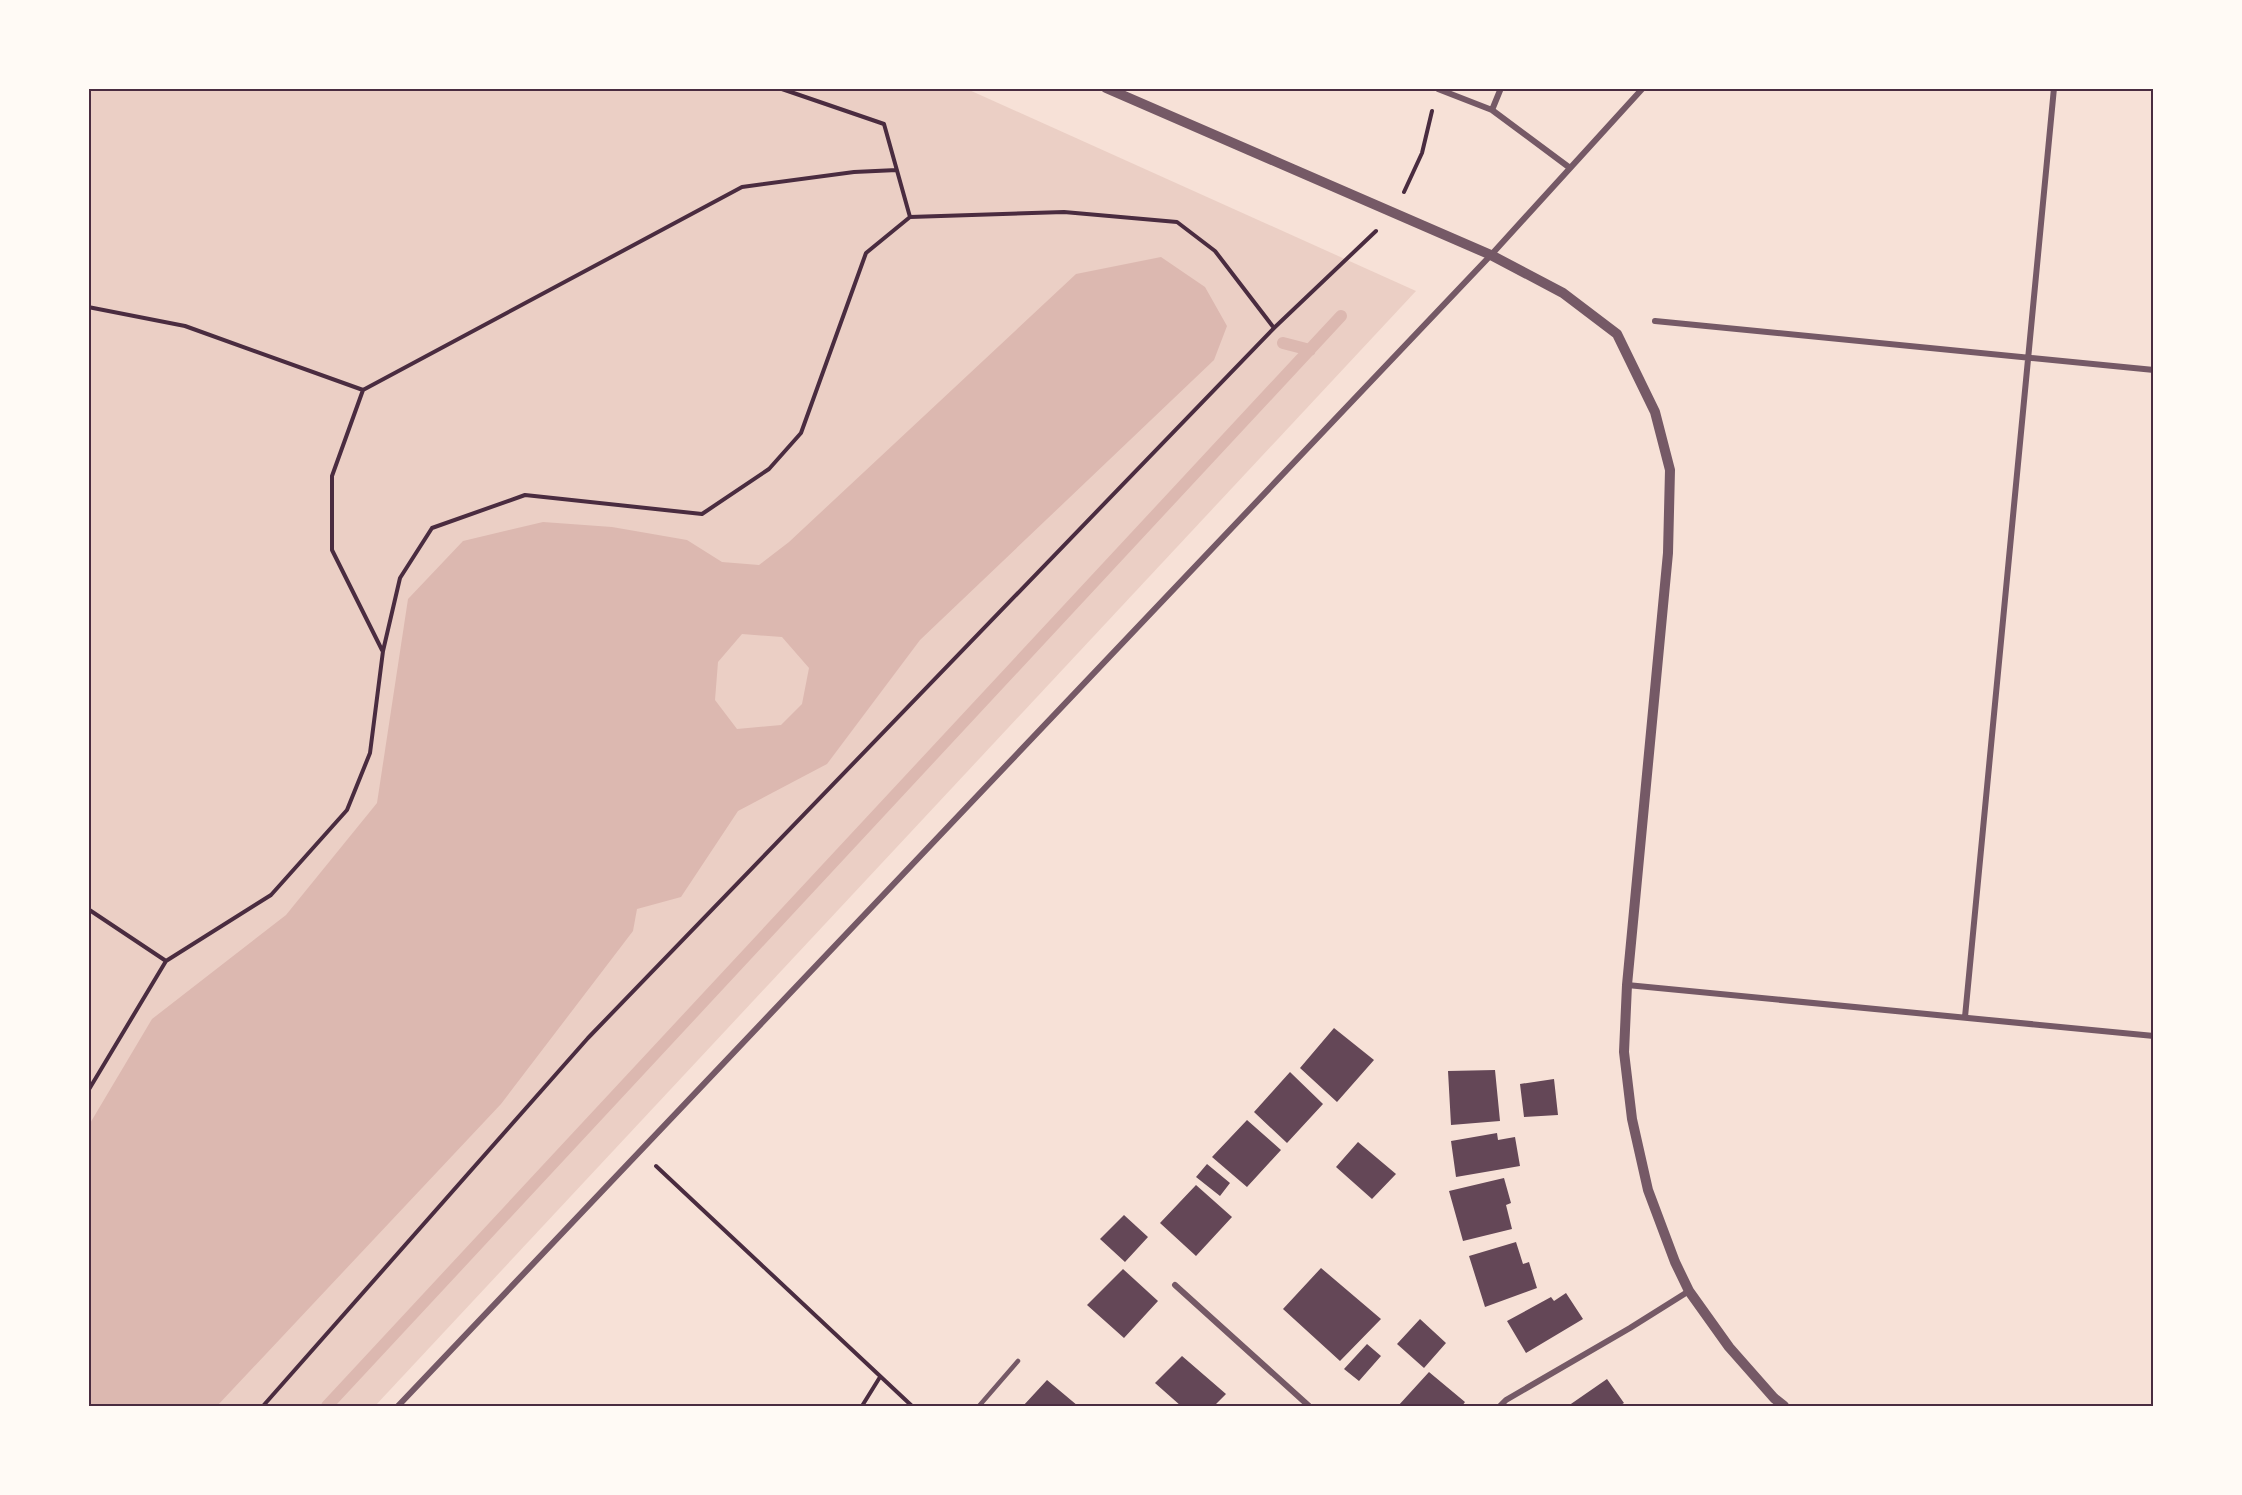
<svg xmlns="http://www.w3.org/2000/svg" width="2242" height="1495" font-family="'Fira Sans Condensed',sans-serif">
	<rect width="100%" height="100%" fill="#f7e1d7"/>
	<path fill="#ebcfc5" d="M88,89H967L1416,291L375,1406H89Z"/>
	<path fill="#dcb8b0" fill-rule="evenodd" d="M1161,257L1205,287L1227,326L1214,360L920,640L827,764L738,811L681,897L637,909L633,931L501,1104L217,1406H89V1125L152,1019L286,915L377,803L408,599L463,541L543,522L612,527L687,540L722,562L759,565L789,542L1076,274ZM742,634L782,637L809,668L802,704L781,725L737,729L715,700L718,662Z"/>
	<g fill="none" stroke-linecap="round" stroke-linejoin="round">
		<path stroke="#dcb8b0" stroke-width="12" d="M1283,343L1310,350
			M327,1406L1341,316"/>
	</g>
	<path fill="#644757" d="M1334,1028L1374,1060L1337,1102L1300,1068Z
		M1495,1070L1500,1121L1451,1125L1448,1071Z
		M1290,1072L1323,1104L1287,1143L1254,1112Z
		M1554,1079L1558,1115L1524,1117L1520,1084Z
		M1247,1120L1281,1150L1247,1187L1212,1157Z
		M1497,1133L1498,1140L1515,1137L1520,1166L1456,1177L1451,1141Z
		M1358,1142L1396,1174L1372,1199L1336,1167Z
		M1207,1164L1230,1183L1220,1196L1196,1177Z
		M1504,1178L1511,1203L1506,1205L1512,1229L1463,1241L1449,1191Z
		M1196,1185L1232,1217L1196,1256L1160,1223Z
		M1124,1215L1148,1237L1125,1262L1100,1239Z
		M1516,1242L1523,1264L1529,1262L1537,1288L1485,1307L1469,1256Z
		M1321,1268L1381,1319L1340,1361L1283,1309Z
		M1123,1269L1158,1301L1124,1338L1087,1305Z
		M1566,1293L1583,1319L1526,1353L1507,1321L1551,1297L1554,1301Z
		M1420,1319L1446,1343L1424,1368L1397,1344Z
		M1367,1344L1381,1356L1359,1381L1344,1369Z
		M1182,1356L1226,1394L1214,1406H1181L1155,1383Z
		M1429,1372L1465,1402L1462,1406H1398Z
		M1607,1379L1624,1403L1619,1406H1568Z
		M1047,1380L1078,1406H1023Z"/>
	<g fill="none" stroke-linecap="round" stroke-linejoin="round">
		<path stroke="#4a2c40" stroke-width="4" d="M779,88L884,124L910,217
			M1404,192L1422,153L1432,111
			M88,307L185,326L363,390
			M382,650L332,550V476L363,390L742,187L854,172L897,170
			M88,909L166,961
			M88,1091L166,961L271,895L347,810L370,753L383,651L400,578L432,528L525,495L702,514L769,469L801,433L866,253L910,217L1064,212L1177,222L1215,251L1274,328
			M656,1166L912,1406
			M263,1406L588,1038L1274,328L1376,231
			M862,1406L880,1377"/>
		<path stroke="#755966" stroke-width="4.5" d="M979,1406L1018,1361"/>
		<path stroke="#755966" stroke-width="6" d="M1438,89L1492,110L1570,168
			M1492,110L1501,88
			M1655,321L2154,370
			M1627,985L2154,1036
			M1965,1017L2054,88
			M1175,1285L1309,1406
			M398,1406L1491,255L1643,88
			M1500,1406L1506,1400L1630,1328L1689,1291"/>
		<path stroke="#755966" stroke-width="10" d="M1106,88L1491,255L1563,293L1617,334L1655,412L1670,470L1668,553L1627,985L1624,1052L1632,1119L1648,1190L1675,1262L1689,1291L1729,1347L1774,1398L1784,1406"/>
	</g>
	<rect width="2242" height="1495" fill="none" stroke="#fffaf5" stroke-width="180"/>
	<rect x="90" y="90" width="2062" height="1315" fill="none" stroke="#4a2c40" stroke-width="2"/>
</svg>
